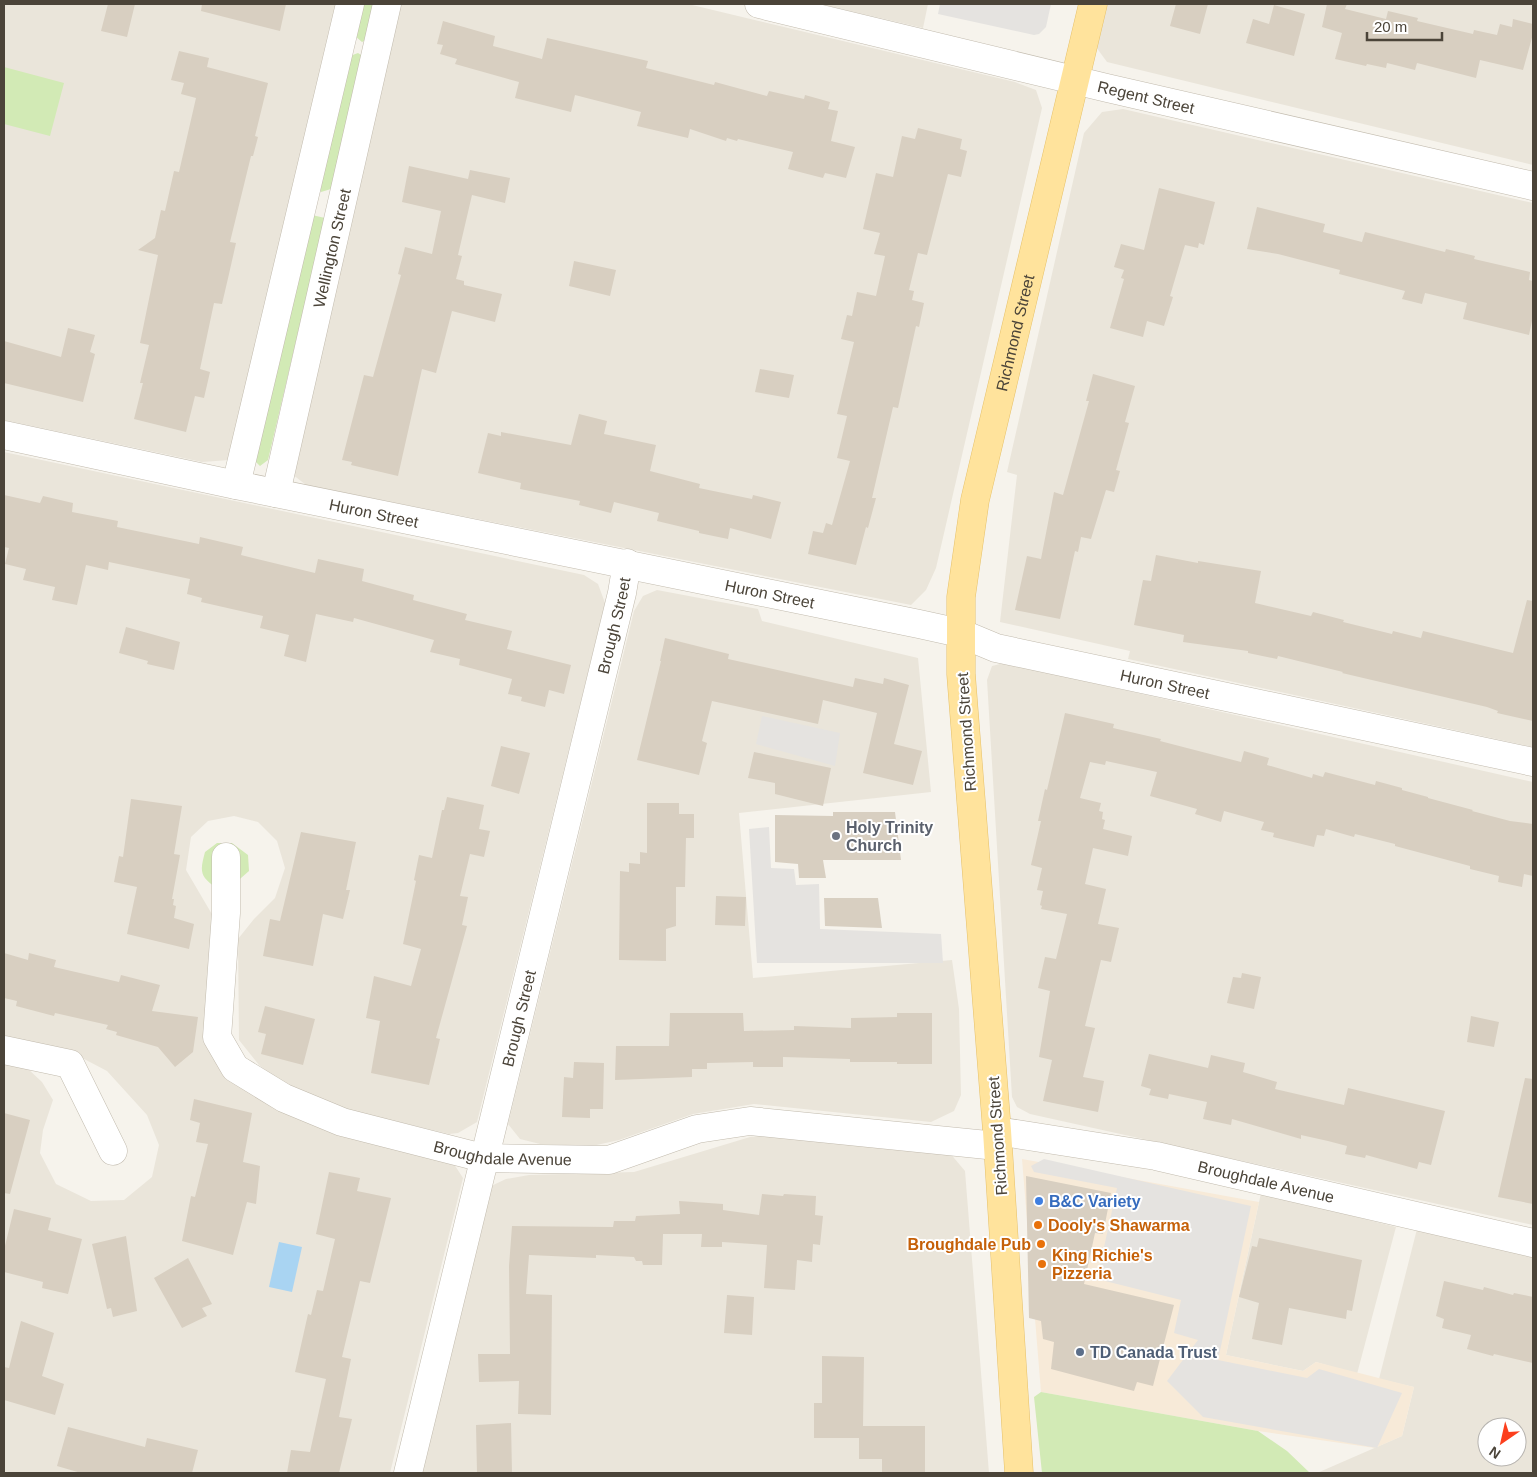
<svg xmlns="http://www.w3.org/2000/svg" width="1537" height="1477" font-family="Helvetica,sans-serif">
	<rect width="100%" height="100%" fill="#f6f3ec"/>
	<path fill="#eae5da" fill-rule="evenodd" d="M4,4H341L229,460L202,462L4,420Z
		M392,4H688L1015,82L1036,90L1042,108L936,568L926,590L911,605L306,485L292,474Z
		M820,4H928L923,28Z
		M1107,4H1533V165L1107,62L1096,47Z
		M1123,109L1533,203V747L1128,659L1130,651L1000,622L1017,475L1007,472L1084,133L1102,112Z
		M4,452L584,575L598,584L605,603L477,1122L458,1133L449,1134L315,1102L289,1088L259,1065L239,1040L238,939L254,919L275,898L285,868L277,841L258,822L234,816L208,821L191,837L186,870L213,916L222,1064L452,1161L463,1178L390,1473H4V1063L27,1068L42,1082L53,1100L43,1130L40,1153L56,1184L91,1201L124,1200L152,1177L159,1145L147,1115L107,1071L67,1050L4,1036Z
		M657,590L758,609L762,621L918,658L931,792L739,813L753,978L952,960L959,1009L961,1095L954,1111L931,1122L754,1104L693,1114L619,1140L592,1146L540,1144L520,1139L508,1124L634,611L643,596Z
		M1004,663L1533,782V1225L1030,1114L1017,1107L1012,1097L987,680L992,666Z
		M784,1134L949,1152L965,1171L989,1473H418L489,1187L506,1179L529,1175L634,1172L750,1137Z
		M1261,1193L1396,1227L1357,1374L1316,1362L1303,1371L1226,1355Z
		M1417,1229L1533,1255V1473H1317L1402,1436L1414,1387L1379,1379ZM1487,1427H1517V1457H1487Z"/>
	<path fill="#f7ead8" d="M1022,1159L1259,1202L1226,1355L1303,1371L1316,1362L1414,1387L1402,1436L1375,1448L1258,1431L1041,1392Z"/>
	<path fill="#d2eab5" d="M363,4H378L370,38L362,42L355,36Z
		M358,53L364,57L331,189L321,192L317,184L350,56Z
		M4,67L64,83L50,136L4,124Z
		M312,215L325,218L268,460L260,466L253,459Z
		M217,843H232L248,855L249,871L233,885L217,888C199,876 200,871 205,852Z
		M1041,1392L1258,1431L1287,1451L1310,1473H1042L1034,1397Z"/>
	<path fill="#e5e3e0" d="M940,4H1051L1046,27L1039,34L1034,35L938,14Z
		M762,716L840,733L835,766L756,744Z
		M769,827L771,868L794,869L796,885L819,884L820,929L941,934L943,963H757L749,829Z
		M1044,1159L1251,1206L1218,1360L1307,1378L1319,1369L1402,1393L1377,1448L1203,1417L1167,1381L1198,1340L1174,1333L1181,1300L1097,1279L1117,1188L1034,1172L1031,1166Z"/>
	<path fill="#a9d4f2" d="M279,1242L302,1247L292,1292L269,1287Z"/>
	<path fill="#d8cfc1" d="M108,4H135L127,37L101,31Z
		M202,4H286L280,31L201,11Z
		M1176,4H1208L1200,34L1170,26Z
		M1327,4H1347L1345,9L1386,19L1388,11L1418,18L1417,21L1473,34L1474,30L1497,35L1500,24L1512,27L1513,19L1533,24V34L1523,70L1480,60L1476,78L1417,63L1415,70L1387,63L1386,68L1367,64L1366,66L1335,59L1342,33L1322,27Z
		M1274,5L1305,14L1294,56L1246,43L1253,19L1269,24Z
		M443,21L495,36L493,46L542,59L547,38L648,61L646,68L714,85L715,82L767,96L769,91L804,99L805,95L830,102L828,109L838,111L831,141L855,147L846,178L825,173L823,178L788,169L793,152L738,139L737,141L727,138L726,141L690,129L688,138L637,126L641,112L575,95L571,112L515,98L519,82L455,64L457,59L440,54L443,45L437,44Z
		M179,51L209,58L207,67L268,83L255,136L258,137L253,156H251L230,242L236,243L229,274L222,304L214,303L200,369L210,372L204,398L195,396L186,432L134,419L143,383H140L149,345L140,343L158,255L138,250L155,238L161,210L165,211L174,171L179,172L196,98L181,94L184,83L171,80Z
		M918,128L962,139L960,149L967,151L961,177L948,174L927,255L918,253L909,290L914,291L912,300L924,303L919,327L916,326L898,408L893,407L872,498H876L868,528L866,527L856,565L808,554L813,531L823,533L826,523L832,525L850,461L837,458L847,416L837,414L854,342L841,339L847,315L852,316L857,292L876,296L885,256L874,254L880,233L863,229L876,173L893,177L902,136L915,139Z
		M409,166L468,179L470,170L510,178L505,203L472,195L458,255L462,256L456,279L464,281V285L502,294L495,322L452,311L436,373L422,369L398,476L351,465L352,462L342,460L364,375L373,377L401,275L398,274L405,247L432,254L441,211L402,202Z
		M1159,188L1215,202L1204,245L1199,243L1198,248L1185,245L1170,296L1173,297L1164,326L1147,321L1143,337L1110,328L1124,279L1121,278L1124,270L1114,267L1121,244L1144,250Z
		M1257,207L1325,224L1323,232L1362,242L1365,232L1445,252L1446,249L1475,256L1474,259L1530,272L1529,280L1533,281V316L1529,335L1463,319L1467,303L1425,293L1422,304L1402,299L1405,291L1339,274L1340,270L1278,254L1247,249Z
		M574,261L616,270L610,296L569,286Z
		M68,328L95,335L90,352L95,354L83,402L4,383V341L61,357Z
		M760,369L794,375L789,398L755,392Z
		M1093,374L1135,386L1125,422L1129,423L1116,470L1120,471L1114,492L1106,490L1091,539L1081,537L1078,552L1075,551L1060,619L1015,610L1027,556L1041,559L1054,492L1063,495L1089,401H1086Z
		M579,414L607,421L604,434L656,445L650,471L700,484L699,488L752,499L753,495L781,502L771,539L730,528L728,539L699,533V531L657,521L659,513L614,502L611,513L579,505L580,501L520,489L521,483L478,473L488,433L501,436V432L571,445Z
		M4,495L40,503L43,496L73,503L72,512L118,521L117,527L199,544L200,537L243,547L241,555L315,573L318,559L364,569L362,581L414,595L413,600L467,614L465,620L512,631L507,649L571,665L564,694L549,690L545,707L521,701L522,697L508,694L512,679L459,665L460,659L430,652L434,640L354,618L353,622L316,614L306,662L284,656L289,635L260,628L263,616L201,602L202,598L187,594L190,579L109,562L108,570L86,565L77,605L52,600L55,587L23,580L26,569L5,564L9,548L4,547Z
		M1156,555L1198,563V561L1261,571L1255,603L1311,616L1313,612L1344,620L1343,622L1392,634L1393,631L1421,638L1423,631L1513,653L1527,600L1533,601V721L1497,713L1498,711L1487,707L1342,673L1343,672L1278,656L1277,659L1248,653V651L1183,642L1184,635L1134,625L1143,580L1151,581Z
		M126,627L180,642L174,670L147,664L148,661L119,653Z
		M665,638L729,654L728,659L853,687L855,678L883,684L884,678L909,685L894,744L922,751L913,785L863,773L877,713L823,700L818,724L712,701L702,741L707,743L699,775L637,760L661,661H660Z
		M1065,713L1114,724L1113,728L1161,739L1160,741L1241,762L1244,751L1269,758L1267,765L1312,778L1313,774L1323,777L1325,772L1375,785L1376,781L1402,788V790L1428,797V798L1473,810L1472,811L1510,821L1533,824V876L1524,874L1522,887L1498,882L1499,876L1470,869V866L1395,846V844L1355,834L1354,837L1326,829L1324,836L1317,835L1314,847L1273,837L1274,833L1261,830L1264,822L1224,811L1221,822L1195,814L1197,809L1150,796L1157,772L1106,761L1105,765L1090,762L1080,798L1101,803L1099,811L1103,812L1102,819L1105,820L1103,829L1132,836L1128,856L1093,848L1085,884L1106,889L1098,924L1119,928L1111,962L1101,960L1085,1026L1095,1028L1083,1077L1104,1081L1098,1112L1043,1101L1052,1060L1039,1057L1050,991L1038,988L1045,957L1056,959L1067,914L1041,909L1042,906L1040,905L1043,891L1037,890L1042,868L1031,865L1041,821H1038L1045,789L1047,790Z
		M501,746L530,753L519,794L491,786Z
		M754,752L831,768L823,806L775,794V783L748,778Z
		M447,797L484,805L479,829L490,831L484,857L470,854L460,896L468,897L462,925L467,926L436,1038L440,1039L429,1085L371,1073L380,1021L366,1018L374,976L411,986L421,949L403,944L416,881L414,880L419,855L432,858L442,810H444Z
		M131,799L182,806L174,854L180,855L172,899H174L173,905L176,906L174,918L194,924L189,949L127,934L137,887L114,882L119,856L123,857Z
		M647,803H679V814H694V838H686L685,887H676V926L666,929V961L619,960L620,871L629,872V863L640,864V852L647,853Z
		M833,812H895L901,860H823L826,878H799L798,864L775,862V815L833,816Z
		M301,832L356,842L346,890H350L343,919L323,914L313,966L263,956L270,919L280,921Z
		M716,896L746,897L745,926L715,925Z
		M824,898H878L882,928L825,926Z
		M4,953L28,960L29,953L56,960L54,967L119,982L121,975L160,985L152,1011L198,1017L193,1052L175,1067L158,1047L116,1035L117,1032L106,1029L108,1025L55,1013L54,1016L16,1006L17,1001L4,998Z
		M1242,973L1261,977L1254,1009L1227,1003L1233,977L1241,978Z
		M265,1006L315,1019L303,1065L261,1054L266,1034L258,1032Z
		M670,1013H743L744,1031L794,1030V1026L851,1028V1018L897,1017V1013H932V1064H897V1062H850V1059L783,1057V1067H753V1062L707,1063V1069H692V1077L615,1080L616,1046H669Z
		M1471,1016L1499,1022L1494,1047L1467,1042Z
		M1149,1054L1208,1068L1211,1055L1245,1063L1243,1072L1277,1082L1275,1089L1344,1105L1348,1088L1445,1111L1431,1165L1419,1162L1417,1169L1366,1155L1365,1158L1345,1154L1347,1146L1328,1141L1301,1135V1139L1232,1119L1231,1125L1203,1119L1207,1102L1169,1094L1168,1099L1149,1095L1151,1089L1141,1086Z
		M574,1062L604,1063L603,1109H590V1118L562,1117L564,1077L573,1078Z
		M1525,1078L1533,1079V1204L1498,1197Z
		M194,1099L252,1113L243,1162L260,1166L256,1204L247,1202L233,1255L182,1241L191,1196L195,1197L208,1144L196,1142L200,1123L190,1120Z
		M4,1113L30,1120L10,1194L4,1193Z
		M329,1172L360,1178L357,1191L391,1198L370,1283L360,1281L342,1357L351,1359L339,1417L352,1419L339,1473H287L291,1450L310,1452L326,1379L295,1372L308,1314L311,1315L317,1290L323,1291L335,1239L316,1234Z
		M1026,1176L1111,1193L1103,1234L1095,1233L1084,1284L1174,1305L1153,1386L1137,1382L1134,1391L1051,1369L1054,1342L1043,1339L1041,1321L1029,1318Z
		M762,1194L783,1196L784,1194L816,1196L815,1215L823,1216L820,1245L813,1244L812,1262L797,1260L795,1290L764,1288L767,1245L722,1242V1247H701L702,1234H663L662,1265H643L642,1261H636L634,1257L596,1255V1258L529,1255L526,1294L552,1295L551,1415L518,1414L519,1381L479,1382L478,1354H510L509,1266L512,1226L613,1227L614,1221H635L636,1216L680,1214L679,1201L723,1204V1210L759,1215Z
		M14,1209L51,1218L48,1230L82,1239L68,1294L42,1288L43,1282L4,1272V1250Z
		M126,1236L137,1311L113,1317L111,1308L107,1309L92,1244Z
		M1259,1238L1362,1260L1352,1311L1347,1310L1346,1319L1289,1308L1282,1345L1252,1339L1259,1303L1239,1297L1252,1246L1257,1247Z
		M188,1258L212,1304L202,1308L207,1316L182,1328L154,1278Z
		M1444,1281L1483,1290L1484,1287L1513,1295L1514,1293L1533,1297V1363L1494,1354L1493,1356L1467,1349L1471,1335L1442,1328L1444,1319L1436,1316Z
		M727,1295L754,1297L752,1335L724,1333Z
		M21,1321L54,1333L42,1376L64,1384L55,1415L4,1400V1367L9,1368Z
		M822,1356L864,1357L863,1426H925V1473H882V1459H859V1438H814V1403H822Z
		M511,1423L512,1473H477L476,1425Z
		M68,1427L145,1447L147,1438L198,1450L192,1473H81L57,1466Z"/>
	<g fill="none" stroke-linecap="round" stroke-linejoin="round">
		<g stroke="#c2bbae" stroke-width="29">
			<g id="minor">
				<path id="s1" d="M759,4L1107,88L1533,186"/>
				<path id="s2" d="M4,435L236,485L919,624L960,633L996,648L1533,762"/>
				<path d="M236,485L350,4"/>
				<path id="s3" d="M276,493L387,4"/>
				<path id="s4" d="M226,857V913L217,1037L235,1068L284,1098L342,1122L483,1158L609,1160L697,1129L750,1121L997,1146"/>
				<path d="M4,1050L70,1064L113,1151"/>
				<path id="s5" d="M997,1131L1156,1156L1533,1243"/>
				<path id="s6" d="M408,1473L622,593L627,563"/>
			</g>
		</g>
		<g stroke="#e6c16a" stroke-width="29">
			<g id="major">
				<path id="s7" d="M1019,1473L997,1131L961,674V597L975,500L1093,4"/>
			</g>
		</g>
		<use href="#minor" stroke="#fff" stroke-width="28"/>
		<use href="#major" stroke="#ffe39c" stroke-width="28"/>
	</g>
	<circle fill="#6b7280" stroke="#fff" stroke-width="2" cx="836" cy="836" r="5"/>
	<circle fill="#3f7fe0" stroke="#fff" stroke-width="2" cx="1039" cy="1201" r="5"/>
	<g fill="#e8710a" stroke="#fff" stroke-width="2">
		<circle cx="1038" cy="1225" r="5"/>
		<circle cx="1041" cy="1244" r="5"/>
		<circle cx="1042" cy="1264" r="5"/>
	</g>
	<circle fill="#5c6f8a" stroke="#fff" stroke-width="2" cx="1080" cy="1352" r="5"/>
	<g text-anchor="middle" stroke-width="4" stroke-linejoin="round" paint-order="stroke">
		<g font-size="16" fill="#4b4439" stroke="#fff">
			<text dy="6" stroke="none"><textPath href="#s1" startOffset="398">Regent Street</textPath></text>
			<text dy="6" stroke="none"><textPath href="#s3" startOffset="251">Wellington Street</textPath></text>
			<text dy="6" stroke="none"><textPath href="#s7" startOffset="1148">Richmond Street</textPath></text>
			<text dy="6" stroke="none"><textPath href="#s2" startOffset="378">Huron Street</textPath></text>
			<text dy="6" stroke="none"><textPath href="#s2" startOffset="782">Huron Street</textPath></text>
			<text dy="6" stroke="none"><textPath href="#s6" startOffset="872">Brough Street</textPath></text>
			<text dy="6" stroke="none"><textPath href="#s2" startOffset="1188">Huron Street</textPath></text>
			<text transform="translate(966 732) rotate(-94)" y="6">Richmond Street</text>
			<text dy="6" stroke="none"><textPath href="#s6" startOffset="468">Brough Street</textPath></text>
			<text transform="translate(997 1136) rotate(-94)" y="6">Richmond Street</text>
			<text dy="6" stroke="none"><textPath href="#s4" startOffset="501">Broughdale Avenue</textPath></text>
			<text dy="6" stroke="none"><textPath href="#s5" startOffset="274">Broughdale Avenue</textPath></text>
		</g>
		<g font-size="16" font-weight="bold" fill="#5b616d" stroke="#fff" text-anchor="start">
			<text x="846" y="833">Holy Trinity<tspan x="846" dy="18">Church</tspan></text>
		</g>
		<g font-size="16" font-weight="bold" fill="#366cbe" stroke="#fff" text-anchor="start">
			<text x="1049" y="1207">B&amp;C Variety</text>
		</g>
		<g font-size="16" font-weight="bold" fill="#c56008" stroke="#fff" text-anchor="start">
			<text x="1048" y="1231">Dooly's Shawarma</text>
			<text x="1031" y="1250" text-anchor="end">Broughdale Pub</text>
			<text x="1052" y="1261">King Richie's<tspan x="1052" dy="18">Pizzeria</tspan></text>
		</g>
		<g font-size="16" font-weight="bold" fill="#4e5e75" stroke="#fff" text-anchor="start">
			<text x="1090" y="1358">TD Canada Trust</text>
		</g>
	</g>
	<rect width="1537" height="1477" fill="none" stroke="#4b4439" stroke-width="10"/>
	<g transform="translate(1502 1442) rotate(214)"><circle r="24" fill="#ffffff" stroke="#b7b4b0"/>
	<path d="M0-4L9 19L0 12L-9 19Z" fill="#fc3f1d"/>
	<text y="-8" font-size="14" font-weight="bold" text-anchor="middle" fill="#4b4439">N</text>
	</g>
	<path d="M1367 32v8h75v-8" fill="none" stroke="#4b4439" stroke-width="2.5"/>
	<text x="1374" y="32" font-size="15" fill="#4b4439" stroke="#ffffff" stroke-width="4" paint-order="stroke">20 m</text>
</svg>
